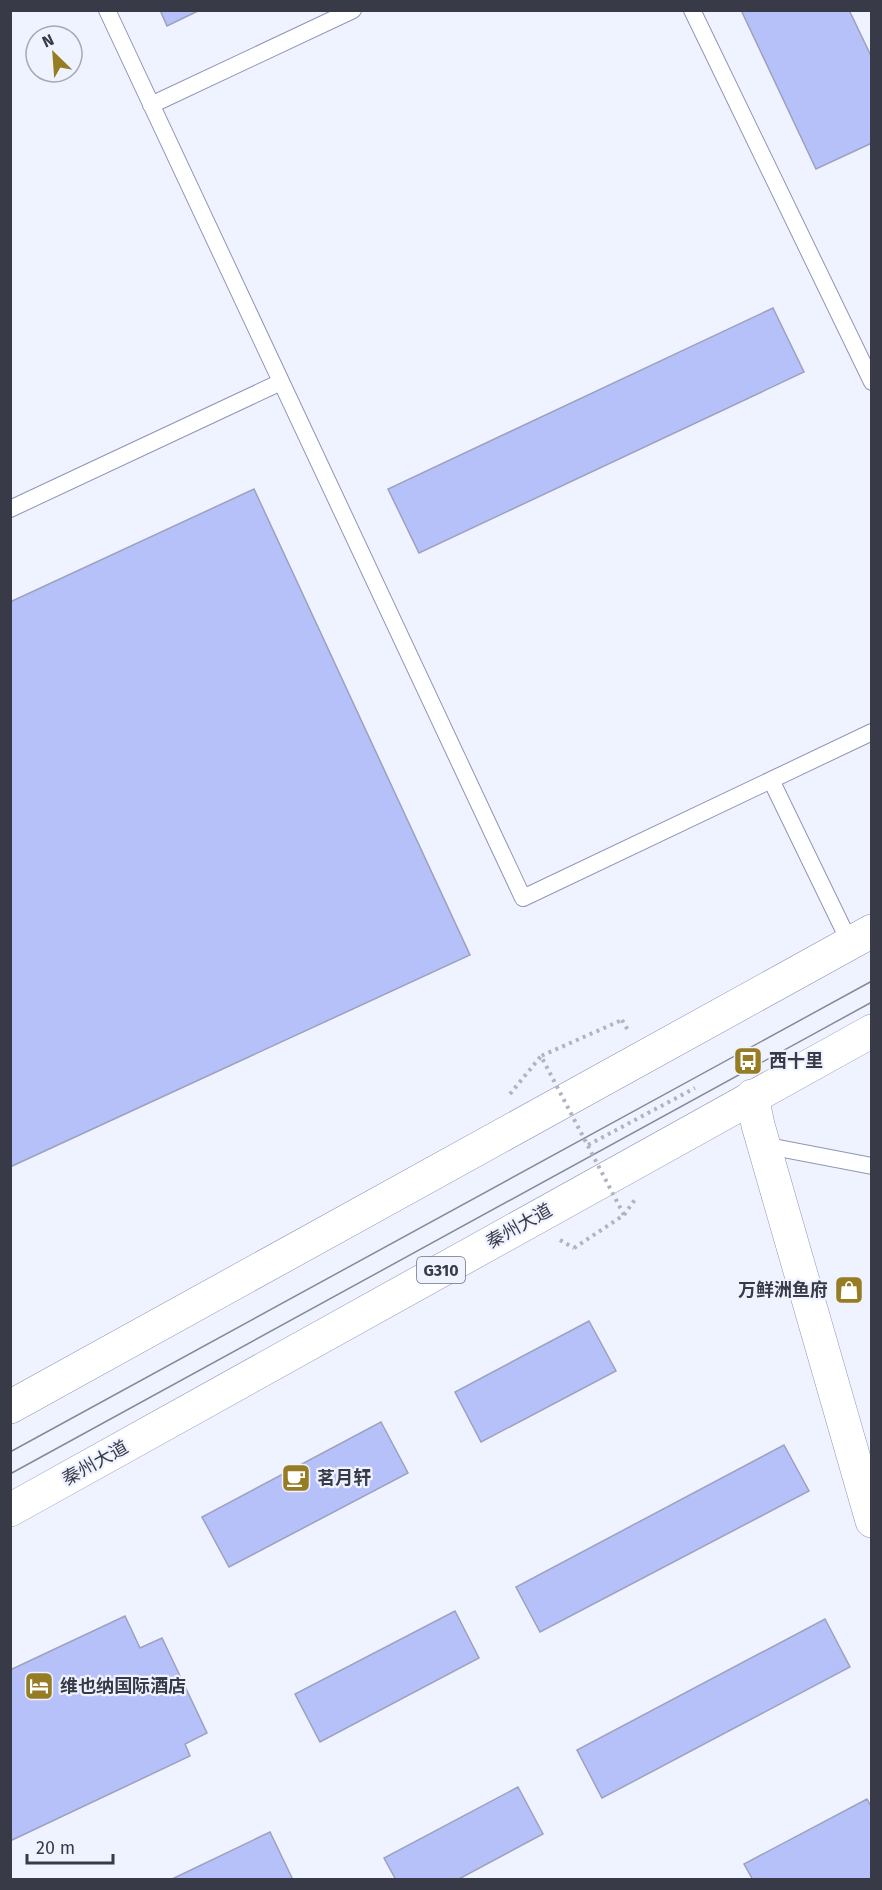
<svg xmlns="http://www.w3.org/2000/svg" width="882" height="1890" font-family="'Fira Sans','Noto Sans SC',sans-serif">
	<rect width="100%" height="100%" fill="#eff2ff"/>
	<path fill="#b7c1f9" stroke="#9ba1bf" stroke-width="1.5" d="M160,10H200L167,26Z
		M741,10H849L872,58V143L816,169Z
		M773,308L804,372L419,553L388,489Z
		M254,489L470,955L10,1167V602Z
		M589,1321L616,1371L481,1442L455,1392Z
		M381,1422L408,1473L229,1567L202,1517Z
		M784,1445L809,1491L540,1632L516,1587Z
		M455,1611L479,1658L320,1742L295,1694Z
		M125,1616L140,1648L162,1638L207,1733L185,1744L190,1756L10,1841V1670Z
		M825,1619L850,1667L602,1798L577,1750Z
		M518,1787L543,1834L457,1880H396L384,1858Z
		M867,1799L872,1808V1880H753L744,1864Z
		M270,1832L293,1880H170Z"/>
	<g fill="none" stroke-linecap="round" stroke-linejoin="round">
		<g stroke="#9096b4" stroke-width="18">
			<path id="lane" d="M107,10L523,898L872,732
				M692,10L872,382
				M151,105L353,10
				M10,509L281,382
				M771,780L850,943
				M763,1145L872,1166"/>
		</g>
		<g stroke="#9096b4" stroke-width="34">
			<path id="street" d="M752,1096L758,1125L872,1521"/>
		</g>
		<g stroke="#9096b4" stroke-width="34">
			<path id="highway" d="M10,1407L872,931
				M10,1510L872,1031"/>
		</g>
		<path stroke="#b1b3c0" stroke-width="4" stroke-dasharray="3 4.5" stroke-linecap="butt" d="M622,1020L629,1032
			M510,1094L541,1056
			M588,1145L695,1088
			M624,1215L636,1198
			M560,1240L574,1248"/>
		<use href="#lane" stroke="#fff" stroke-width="16"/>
		<use href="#street" stroke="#fff" stroke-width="33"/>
		<use href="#highway" stroke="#fff" stroke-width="33"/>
		<path stroke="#868996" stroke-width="1.5" d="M10,1452L872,981
			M10,1474L872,1002"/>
		<path stroke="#b1b3c0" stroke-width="4" stroke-dasharray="3 4.5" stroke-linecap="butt" d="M574,1248L624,1215L541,1056L622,1020"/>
	</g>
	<defs>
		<g id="bus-square" transform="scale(1.5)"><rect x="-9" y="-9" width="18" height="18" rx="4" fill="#967c23" stroke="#eff2ff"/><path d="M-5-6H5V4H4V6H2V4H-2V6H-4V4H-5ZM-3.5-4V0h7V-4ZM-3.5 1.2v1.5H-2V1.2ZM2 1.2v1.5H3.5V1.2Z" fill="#fff"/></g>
		<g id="shop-square" transform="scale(1.5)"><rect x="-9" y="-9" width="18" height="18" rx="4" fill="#967c23" stroke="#eff2ff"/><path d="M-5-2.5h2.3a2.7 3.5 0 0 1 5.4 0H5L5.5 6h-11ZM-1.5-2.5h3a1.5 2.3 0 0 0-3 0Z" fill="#fff"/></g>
		<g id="cafe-square" transform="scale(1.5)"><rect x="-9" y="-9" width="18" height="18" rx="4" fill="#967c23" stroke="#eff2ff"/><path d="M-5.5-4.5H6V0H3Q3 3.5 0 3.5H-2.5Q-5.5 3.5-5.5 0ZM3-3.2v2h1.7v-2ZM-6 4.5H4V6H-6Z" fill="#fff"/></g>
		<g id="hotel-square" transform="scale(1.5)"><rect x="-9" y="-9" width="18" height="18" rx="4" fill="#967c23" stroke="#eff2ff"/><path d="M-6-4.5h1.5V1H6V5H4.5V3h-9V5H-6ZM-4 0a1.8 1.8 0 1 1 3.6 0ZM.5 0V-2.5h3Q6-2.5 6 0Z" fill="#fff"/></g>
	</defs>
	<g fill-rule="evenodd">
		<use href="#bus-square" x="748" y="1061"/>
		<use href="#shop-square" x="849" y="1290"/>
		<use href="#cafe-square" x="296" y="1478"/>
		<use href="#hotel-square" x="39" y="1686"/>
	</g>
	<g text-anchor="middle" stroke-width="4.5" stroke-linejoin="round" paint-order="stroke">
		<rect fill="#eff2ff" stroke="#6f717e" stroke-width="1.5" x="417" y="1257" width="48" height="26" rx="4.5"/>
		<g font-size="16" font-weight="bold" fill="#383a47">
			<text x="441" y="1276">G310</text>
		</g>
		<g font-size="18" font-weight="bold" fill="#383a47" stroke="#eff2ff" text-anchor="start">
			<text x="769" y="1067">西十里</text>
			<text x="828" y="1296" text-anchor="end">万鲜洲鱼府</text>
			<text x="317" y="1484">茗月轩</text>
			<text x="60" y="1692">维也纳国际酒店</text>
		</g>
		<g font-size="18" fill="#383a47" stroke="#eff2ff">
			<text transform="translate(519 1226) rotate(-29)" y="6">秦州大道</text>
			<text transform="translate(95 1463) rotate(-29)" y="6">秦州大道</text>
		</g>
	</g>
	<rect width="882" height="1890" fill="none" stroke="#383a47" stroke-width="24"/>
	<g transform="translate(54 54) rotate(335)"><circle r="28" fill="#eff2ff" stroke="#a6a8b5" stroke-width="1.5"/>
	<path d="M0-4.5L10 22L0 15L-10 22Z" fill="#967c23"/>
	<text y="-9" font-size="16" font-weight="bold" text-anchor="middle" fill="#383a47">N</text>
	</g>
	<path d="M27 1854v9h86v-9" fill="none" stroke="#383a47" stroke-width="3"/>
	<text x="36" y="1854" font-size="18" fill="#383a47" stroke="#eff2ff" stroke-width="4.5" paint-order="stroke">20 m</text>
</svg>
